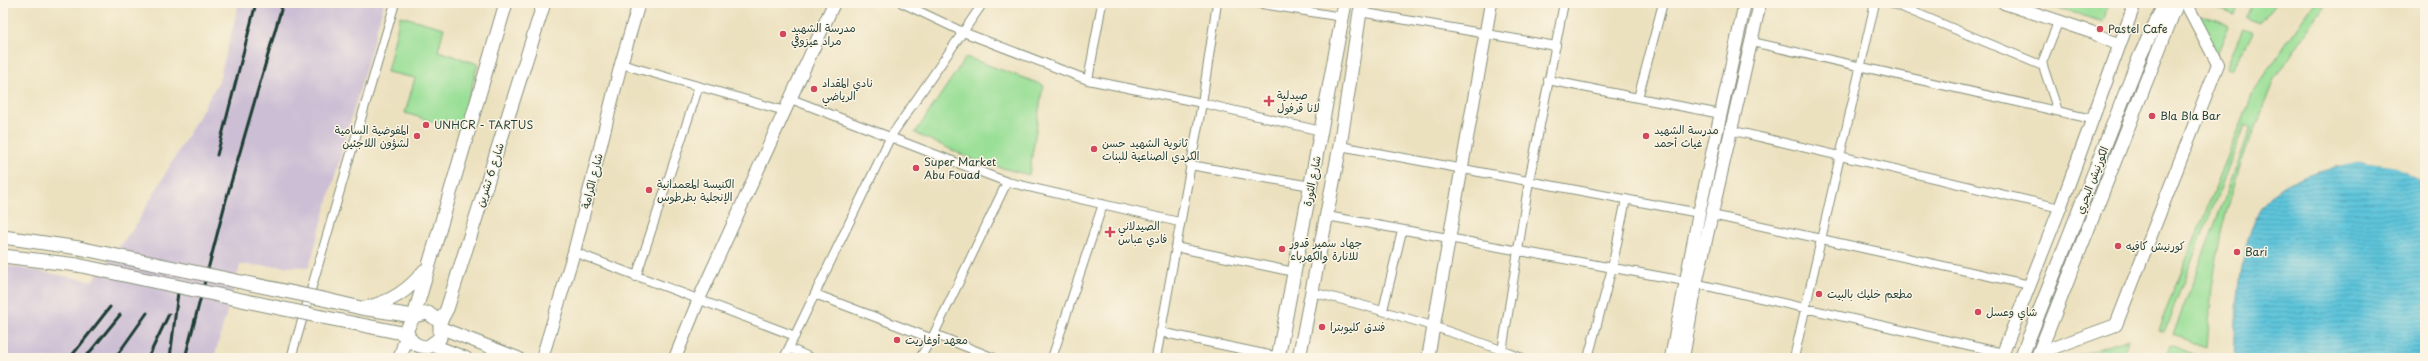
<svg xmlns="http://www.w3.org/2000/svg" width="2428" height="361" font-family="'Playpen Sans','Playpen Sans Arabic',sans-serif">
	<defs>
		<pattern id="water-rules" width="6" height="5" patternUnits="userSpaceOnUse"><rect width="6" height="5" fill="#5ec5db"/><path d="M0 2.5h6" fill="none" stroke="#4da1b2"/></pattern>
	</defs>
	<rect width="100%" height="100%" fill="#fcf5e5"/>
	<filter id="ink" filterUnits="userSpaceOnUse"><feTurbulence type="fractalNoise" baseFrequency=".025" numOctaves="2"/><feDisplacementMap in="SourceGraphic" scale="8" xChannelSelector="R" yChannelSelector="G"/><feConvolveMatrix kernelMatrix="1 2 1 2 8 2 1 2 1" color-interpolation-filters="sRGB"/></filter>
	<filter id="wash" filterUnits="userSpaceOnUse"><feTurbulence type="fractalNoise" baseFrequency=".012" numOctaves="4" result="noise"/><feDisplacementMap in="SourceGraphic" scale="16" xChannelSelector="R" yChannelSelector="G"/><feGaussianBlur stdDeviation="0.9" result="paint"/><feColorMatrix in="noise" values="0 0 0 0 0 0 0 0 0 0 0 0 0 0 0 0 0 1.4 0 .05"/><feComposite in="paint" operator="in"/></filter>
	<g filter="url(#wash)">
		<rect width="100%" height="100%" fill="#ece1bf"/>
		<path fill="#ccbed4" d="M239,3H384L309,267L240,265L214,358H3V265L92,281L134,228L219,81Z"/>
		<path fill="#9adf97" stroke="#5c8e66" d="M2043,3H2109L2103,22Z
			M2205,3H2239L2234,15Z
			M2252,3H2276L2260,23L2246,18Z
			M2314,3H2326L2273,82L2241,163L2222,227L2212,287L2207,347L2173,335L2251,128L2245,125L2164,332L2158,330L2254,91Z
			M2190,11L2229,26L2215,59Z
			M400,16L444,28L438,51L478,64L460,130L405,113L415,78L387,72Z
			M2243,29L2253,33L2231,70L2226,68Z
			M966,57L1043,85L1029,175L976,161L915,133Z
			M2129,339L2121,358H2071Z
			M2170,345L2204,358H2165Z"/>
		<path fill="url(#water-rules)" stroke="#3e8188" d="M2362,162L2392,166L2425,181V358H2234C2236,317 2239,231 2267,200C2291,174 2330,168 2362,162Z"/>
		<path fill="#ece1bf" d="M2362,160L2392,164L2425,179V181L2391,166L2362,162L2338,167V165Z"/>
	</g>
	<g filter="url(#ink)">
		<g fill="none" stroke-linecap="round" stroke-linejoin="round">
			<g stroke="#868f7a" stroke-width="10">
				<path id="street" d="M902,3L963,32L1088,80L1202,103L1321,131
					M1256,3L1342,17
					M1892,3L2043,66
					M1360,12L1556,46
					M1752,42L2092,119
					M621,64L785,111
					M1088,80L1102,3
					M1548,80L1638,98L1663,3
					M1638,98L1721,114
					M791,99L1007,182L1179,222
					M2058,111L2042,63L2059,20
					M1730,130L2060,208
					M1340,146L1699,213
					M1190,165L1311,186
					M1712,215L2030,285
					M1327,216L1685,281L2003,353
					M1175,247L1294,272
					M574,252L795,336
					M636,277L699,86
					M1312,292C1384,310 1453,331 1522,358
					M815,294L930,338
					M1383,310L1402,231
					M1160,332L1279,357
					M934,334L994,358
					M789,348L811,358
					M291,358L395,3
					M784,358L891,136L983,3
					M920,358L934,334L1007,182
					M1052,358L1103,204
					M1156,358L1202,103L1217,3
					M1501,358L1529,181L1564,3
					M1588,358L1612,268L1626,199
					M1794,358L1875,3"/>
			</g>
			<g stroke="#868f7a" stroke-width="14">
				<path id="secondary" d="M2004,3L2091,32L2119,45
					M441,328L518,358
					M433,345L466,358
					M2039,353L2116,325L2218,64L2186,3
					M542,358L574,252L621,64L639,3
					M675,358L699,299L834,3
					M1428,358L1491,3
					M1671,358L1699,213L1745,3
					M1683,358L1696,284L1760,3
					M2001,358L2060,208L2135,3"/>
			</g>
			<g stroke="#868f7a" stroke-width="15">
				<path id="primary" d="M3,237L79,248
					M3,256L77,265
					M323,299L361,308L414,316L428,313L440,322V338L428,347C416,347 408,341 407,329L414,316L506,3
					M368,307C391,302 410,289 424,271
					M322,317L407,334L400,358
					M440,322L447,309L544,3
					M1278,358L1345,3
					M1299,358L1340,146L1360,12L1364,3
					M2021,358L2140,56L2165,3
					M2037,358L2177,3"/>
			</g>
			<use href="#street" stroke="#fff" stroke-width="8"/>
			<use href="#secondary" stroke="#fff" stroke-width="12"/>
			<use href="#primary" stroke="#fff" stroke-width="13"/>
			<path stroke="#1f3d34" stroke-width="3" d="M217,155L256,3
				M70,358L110,307
				M85,358L120,315
				M115,358L147,313
				M148,358L169,314
				M170,358L178,292
				M185,358L226,200L283,3"/>
			<g stroke="#868f7a" stroke-width="15" stroke-linecap="butt">
				<path id="primary-bridge" d="M79,248L323,299
					M77,265L322,317"/>
			</g>
			<use href="#primary-bridge" stroke="#fff" stroke-width="13"/>
		</g>
	</g>
	<g fill="#d1495b" stroke="#fcf5e5" stroke-width="1.5">
		<circle cx="2100" cy="29" r="4"/>
		<circle cx="783" cy="34" r="4"/>
		<circle cx="814" cy="89" r="4"/>
		<path d="M1267 95h4v4h4v4h-4v4h-4v-4h-4v-4h4z"/>
		<circle cx="2152" cy="116" r="4"/>
		<circle cx="426" cy="125" r="4"/>
		<circle cx="417" cy="136" r="4"/>
		<circle cx="1646" cy="136" r="4"/>
		<circle cx="1094" cy="149" r="4"/>
		<circle cx="916" cy="168" r="4"/>
		<circle cx="649" cy="190" r="4"/>
		<path d="M1108 226h4v4h4v4h-4v4h-4v-4h-4v-4h4z"/>
		<circle cx="2118" cy="246" r="4"/>
		<circle cx="1282" cy="249" r="4"/>
		<circle cx="2237" cy="252" r="4"/>
		<circle cx="1819" cy="294" r="4"/>
		<circle cx="1978" cy="312" r="4"/>
		<circle cx="1322" cy="327" r="4"/>
		<circle cx="897" cy="340" r="4"/>
	</g>
	<g text-anchor="middle" stroke-width="3" stroke-linejoin="round" paint-order="stroke">
		<g font-size="11" fill="#1f3d34" stroke="#fcf5e5" text-anchor="start">
			<text x="791" y="32">مدرسة الشهيد<tspan x="791" dy="13">مراد عيزوقي</tspan></text>
			<text x="2108" y="33">Pastel Cafe</text>
			<text x="822" y="87">نادي المقداد<tspan x="822" dy="13">الرياضي</tspan></text>
			<text x="1277" y="99">صيدلية<tspan x="1277" dy="13">لانا قرفول</tspan></text>
			<text x="2160" y="120">Bla Bla Bar</text>
			<text x="434" y="129">UNHCR - TARTUS</text>
			<text x="409" y="134" text-anchor="end">المفوضية السامية<tspan x="409" dy="13">لشؤون اللاجئين</tspan></text>
			<text x="1654" y="134">مدرسة الشهيد<tspan x="1654" dy="13">غياث أحمد</tspan></text>
			<text x="1102" y="147">ثانوية الشهيد حسن<tspan x="1102" dy="13">الكردي الصناعية للبنات</tspan></text>
			<text x="924" y="166">Super Market<tspan x="924" dy="13">Abu Fouad</tspan></text>
			<text x="657" y="188">الكنيسة المعمدانية<tspan x="657" dy="13">الإنجلية بطرطوس</tspan></text>
			<text x="1118" y="230">الصيدلاني<tspan x="1118" dy="13">فادي عباس</tspan></text>
			<text x="1290" y="247">جهاد سمير قدور<tspan x="1290" dy="13">للانارة والكهرباء</tspan></text>
			<text x="2126" y="250">كورنيش كافيه</text>
			<text x="2245" y="256">Bari</text>
			<text x="1827" y="298">مطعم خليك بالبيت</text>
			<text x="1986" y="316">شاي وعسل</text>
			<text x="1330" y="331">فندق كليوبترا</text>
			<text x="905" y="344">معهد أوغاريت</text>
		</g>
		<g font-size="11" fill="#1f3d34" stroke="#fcf5e5">
			<text transform="translate(490 175) rotate(-72)" y="4">شارع 6 تشرين</text>
			<text transform="translate(2092 180) rotate(-69)" y="4">الكورنيش البحري</text>
			<text transform="translate(592 181) rotate(-76)" y="4">شارع الكرامة</text>
			<text transform="translate(1312 181) rotate(-79)" y="4">شارع الثورة</text>
		</g>
	</g>
	<rect width="2428" height="361" fill="none" stroke="#fcf5e5" stroke-width="16"/>
</svg>
